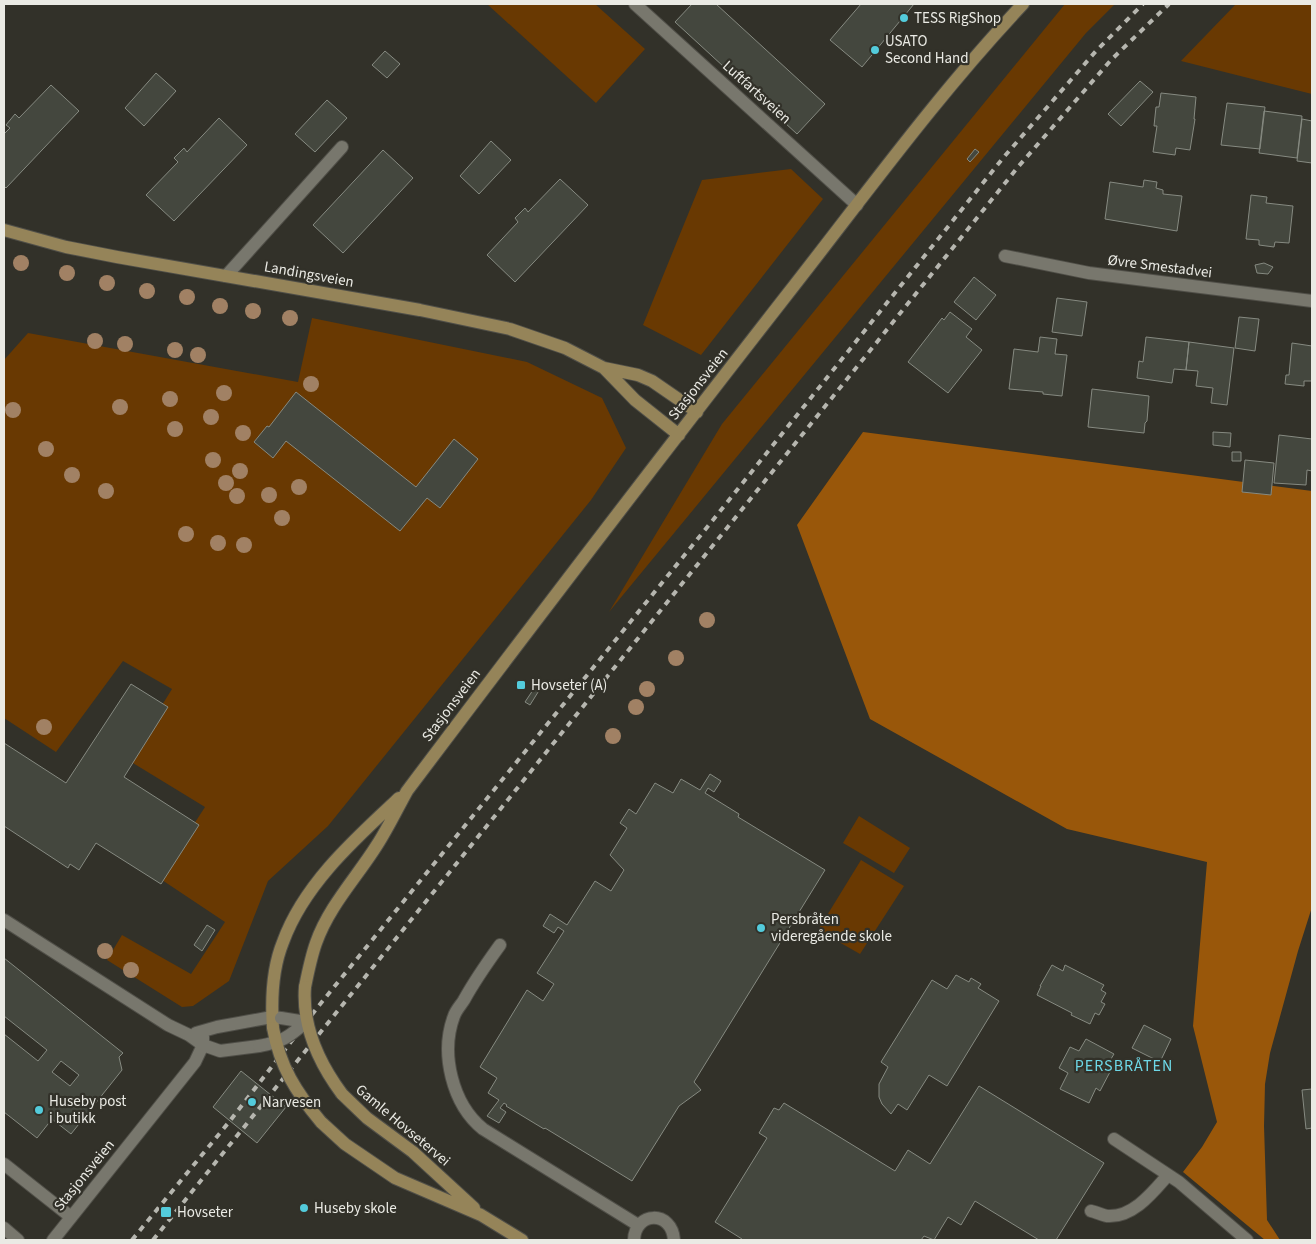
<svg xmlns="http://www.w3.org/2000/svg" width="1316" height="1244" font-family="'Source Sans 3',sans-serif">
	<rect width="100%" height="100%" fill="#323129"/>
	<path fill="#693902" d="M487,4H595L645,49L596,103Z
		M1065,4H1115L1086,33L609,612L722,424Z
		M1236,4H1312V94L1181,61Z
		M791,169L823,199L701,355L643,325L702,180Z
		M312,318L527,362L602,398L626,448L591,500L328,826L268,881L229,981L193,1006L182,1007L107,960L122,935L191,974L225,922L159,878L205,807L128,760L172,689L123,661L56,752L4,718V360L28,333L298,382Z
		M859,816L910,848L894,873L843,843Z
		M861,860L904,886L860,954L818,930Z"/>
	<path fill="#99570a" d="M863,432L1312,491V907L1298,951L1270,1053L1265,1084L1264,1126L1267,1220L1280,1240H1265L1183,1172L1202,1147L1217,1122L1193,1026L1207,862L1067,829L870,719L797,525Z"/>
	<path fill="#44473e" stroke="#868a81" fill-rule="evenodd" d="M692,4H716L825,104L797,134L675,22Z
		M861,4H914L862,67L830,40Z
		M385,51L400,64L387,78L372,65Z
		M156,73L176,91L144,126L125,108Z
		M1140,81L1153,92L1121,126L1108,114Z
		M51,85L79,111L6,188L4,186V134L10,128L6,125L15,114L19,118Z
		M1161,93L1196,97L1194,119H1195L1190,150L1176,148L1175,155L1153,152L1157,126H1154L1156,107H1159Z
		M327,100L347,118L315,152L295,134Z
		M1227,103L1265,107L1260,149L1221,145Z
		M1264,111L1302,116L1297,158L1259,153Z
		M219,118L247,145L174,221L146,195L178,162L174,158L184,148L187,152Z
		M1302,119L1312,121V163L1297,161Z
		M491,141L511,160L479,194L460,176Z
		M975,149L979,152L970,162L967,159Z
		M383,150L413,178L343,253L313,225Z
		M560,179L588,205L515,282L487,255L518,222L515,218L525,208L528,212Z
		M1144,180L1157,182L1156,188L1163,190V194L1182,196L1177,231L1105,219L1110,182L1143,187Z
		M1251,195L1267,197L1266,203L1293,206L1289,243L1275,242L1274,247L1259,245V240L1246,239Z
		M1264,263L1273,267L1268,274L1257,273L1255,265Z
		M974,277L996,295L976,320L954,302Z
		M1057,298L1087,302L1082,336L1052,332Z
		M950,312L972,329L966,337L982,350L948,393L908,362L942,318L944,320Z
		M1239,317L1259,319L1255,351L1235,348Z
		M1040,337L1057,339L1055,354L1067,355L1062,396L1043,394V392L1009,389L1014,349L1038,352Z
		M1146,337L1189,342L1186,370L1174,369L1172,383L1137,378L1139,361L1143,362Z
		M1189,342L1234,348L1227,405L1211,403L1213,388L1196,386L1198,371L1186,370Z
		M1292,343L1312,346V381H1304V386L1285,384L1286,375H1289Z
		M1092,389L1149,396L1147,421L1145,423L1144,433L1088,427Z
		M296,392L416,487L454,439L478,459L440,508L427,498L400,531L286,441L273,458L254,442L267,426L269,427Z
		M1213,432L1231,433L1230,447L1213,445Z
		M1279,435L1312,439V471L1307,470L1306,485L1274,483Z
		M1232,452H1241V461H1232Z
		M1245,460L1274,463L1271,495L1242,492Z
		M131,684L168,707L124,777L199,825L161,884L96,843L79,870L70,864L68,868L4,826V743L66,783Z
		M535,687L540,689L530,705L525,702Z
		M710,774L721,781L714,792L708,788L705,793L739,814L738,817L825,870L694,1082L701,1090L679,1106L632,1181L545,1128L544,1129L506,1106L507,1105L504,1103L500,1108L506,1112L499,1123L487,1116L499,1100L488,1093L497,1078L480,1067L527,990L543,1001L554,984L537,973L564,931L558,927L554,933L543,926L550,914L567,925L595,881L611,891L624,870L610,855L627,828L620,823L629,809L636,814L655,783L673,793L681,779L700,790Z
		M207,925L215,930L202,951L194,945Z
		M4,958L123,1053L119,1057L122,1070L71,1134L52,1119L37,1138L4,1112V1034L38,1061L47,1050L4,1016ZM61,1061L79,1075L70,1086L52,1072Z
		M1052,965L1063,971L1065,965L1104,985L1101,990L1106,993L1101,1002L1105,1004L1099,1015L1095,1013L1090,1024L1071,1015L1072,1013L1037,995L1041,986H1040Z
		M956,975L969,982L971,978L981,984L978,988L999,1001L947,1086L929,1075L907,1110L898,1104L891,1114L882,1104L879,1097V1084L888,1067L881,1062L932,980L947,989Z
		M1144,1025L1171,1039L1160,1062L1132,1048Z
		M1086,1039L1114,1054L1106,1067L1111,1070L1100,1091L1096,1088L1089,1103L1060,1089L1068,1073L1059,1068L1070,1047L1079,1051Z
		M241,1071L286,1107L257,1143L213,1107Z
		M979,1086L1104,1163L1056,1240H1039L975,1201L961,1225L948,1217L934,1240L924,1236L921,1240H741L742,1239L715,1222L767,1138L759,1133L774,1108L779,1110L784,1103L895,1171L908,1150L930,1164Z
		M1312,1089V1128L1306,1129L1302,1090Z"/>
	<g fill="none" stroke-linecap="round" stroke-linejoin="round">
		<g stroke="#504f48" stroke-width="14">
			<path id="lane" d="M226,276L342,147
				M500,945C487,963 475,980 464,1000C461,1005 456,1010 454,1016C440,1053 452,1104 483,1129L638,1225
				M1114,1139L1179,1182L1247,1240
				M4,1164L71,1217
				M1091,1211C1096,1212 1102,1215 1107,1216C1133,1218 1153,1192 1168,1175
				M4,1228L18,1240
				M634,1240C635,1211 672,1210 674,1240"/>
		</g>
		<g stroke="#504f48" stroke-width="14">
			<path id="street" d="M635,4L857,205
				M1005,256L1089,273L1312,301
				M4,920L168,1025L189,1035L203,1045L220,1051L259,1046
				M196,1033L217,1027L272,1017L281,1018
				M53,1240L195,1062L203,1045V1032"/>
		</g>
		<g stroke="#504f48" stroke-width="14">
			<path id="secondary" d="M4,230L66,247L117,257L420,310L510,329L565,348L604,368L638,375L652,381L697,412
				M604,368L635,400L679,435
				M305,987C308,972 311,957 316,943C329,906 357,877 377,845C388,828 397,809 407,791C532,625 658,460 786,296C863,198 937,95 1023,4
				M273,1028C271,999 272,969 283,942C304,884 355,839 399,798
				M342,1094L367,1118L413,1152L474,1208
				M321,1122L345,1144L395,1178L481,1215L522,1240"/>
		</g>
		<use href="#lane" stroke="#78776d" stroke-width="12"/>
		<use href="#street" stroke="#78776d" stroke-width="12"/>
		<use href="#secondary" stroke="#958459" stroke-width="12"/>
		<path stroke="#b6b6af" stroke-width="4" stroke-dasharray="6 6" stroke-linecap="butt" d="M132,1240L229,1122L317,1008L713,520L1003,158L1096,51L1143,4
			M153,1240L1018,167L1111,60L1169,4"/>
		<g stroke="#504f48" stroke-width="14" stroke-linecap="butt">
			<path id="street-bridge" d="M281,1018L306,1022
				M259,1046C282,1042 289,1037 306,1022"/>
		</g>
		<g stroke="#504f48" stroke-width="14" stroke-linecap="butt">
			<path id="secondary-bridge" d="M305,987C302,1027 319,1063 342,1094
				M273,1028C280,1067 296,1092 321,1122"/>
		</g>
		<use href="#street-bridge" stroke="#78776d" stroke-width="12"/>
		<use href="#secondary-bridge" stroke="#958459" stroke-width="12"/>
	</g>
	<g fill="#a18164">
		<circle cx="21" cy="263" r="8"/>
		<circle cx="67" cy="273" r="8"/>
		<circle cx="107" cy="283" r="8"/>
		<circle cx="147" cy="291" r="8"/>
		<circle cx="187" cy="297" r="8"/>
		<circle cx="220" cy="306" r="8"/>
		<circle cx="253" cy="311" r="8"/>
		<circle cx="290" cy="318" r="8"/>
		<circle cx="95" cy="341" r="8"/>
		<circle cx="125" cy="344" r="8"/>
		<circle cx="175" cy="350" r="8"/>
		<circle cx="198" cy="355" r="8"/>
		<circle cx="311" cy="384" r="8"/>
		<circle cx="224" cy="393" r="8"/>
		<circle cx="170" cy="399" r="8"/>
		<circle cx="120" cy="407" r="8"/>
		<circle cx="13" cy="410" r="8"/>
		<circle cx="211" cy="417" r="8"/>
		<circle cx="175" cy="429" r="8"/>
		<circle cx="243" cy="433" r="8"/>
		<circle cx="46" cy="449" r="8"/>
		<circle cx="213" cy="460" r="8"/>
		<circle cx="240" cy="471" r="8"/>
		<circle cx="72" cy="475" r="8"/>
		<circle cx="226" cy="483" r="8"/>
		<circle cx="299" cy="487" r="8"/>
		<circle cx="106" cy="491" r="8"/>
		<circle cx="269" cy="495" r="8"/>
		<circle cx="237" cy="496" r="8"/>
		<circle cx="282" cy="518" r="8"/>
		<circle cx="186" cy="534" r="8"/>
		<circle cx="218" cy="543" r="8"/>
		<circle cx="244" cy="545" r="8"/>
		<circle cx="707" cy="620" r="8"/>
		<circle cx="676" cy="658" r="8"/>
		<circle cx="647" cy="689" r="8"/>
		<circle cx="636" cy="707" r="8"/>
		<circle cx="44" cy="727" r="8"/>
		<circle cx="613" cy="736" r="8"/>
		<circle cx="105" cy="951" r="8"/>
		<circle cx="131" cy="970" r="8"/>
	</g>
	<g fill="#53cbdb" stroke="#323129" stroke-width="2">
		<circle cx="904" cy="18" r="5"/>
		<circle cx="875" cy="50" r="5"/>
		<rect x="516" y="680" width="10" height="10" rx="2.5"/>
		<circle cx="761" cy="928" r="5"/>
		<circle cx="252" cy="1102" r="5"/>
		<circle cx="39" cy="1110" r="5"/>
		<circle cx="304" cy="1208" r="5"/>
		<rect x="160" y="1206" width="12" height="12" rx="2.5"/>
	</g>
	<g text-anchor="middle" stroke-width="4.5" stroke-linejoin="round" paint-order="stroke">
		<g font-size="15" fill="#eaeae4" stroke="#323129" text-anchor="start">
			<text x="914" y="23">TESS RigShop</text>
			<text x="885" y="46">USATO<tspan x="885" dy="17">Second Hand</tspan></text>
			<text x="531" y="690">Hovseter (A)</text>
			<text x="771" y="924">Persbråten<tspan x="771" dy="17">videregående skole</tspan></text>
			<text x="49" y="1106">Huseby post<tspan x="49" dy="17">i butikk</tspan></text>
			<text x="262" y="1107">Narvesen</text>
			<text x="314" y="1213">Huseby skole</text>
			<text x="177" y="1217">Hovseter</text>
		</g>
		<g font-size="15" fill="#eaeae4" stroke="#323129">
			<text transform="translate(757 92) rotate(42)" y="5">Luftfartsveien</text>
			<text transform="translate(1160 266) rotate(7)" y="5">Øvre Smestadvei</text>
			<text transform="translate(309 274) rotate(10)" y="5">Landingsveien</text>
			<text transform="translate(698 384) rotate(-52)" y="5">Stasjonsveien</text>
			<text transform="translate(451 705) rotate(-53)" y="5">Stasjonsveien</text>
			<text transform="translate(403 1125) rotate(40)" y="5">Gamle Hovsetervei</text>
			<text transform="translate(84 1175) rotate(-51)" y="5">Stasjonsveien</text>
		</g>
		<g font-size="16" letter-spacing="1" fill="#6ed8e7" stroke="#323129">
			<text x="1124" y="1071">PERSBRÅTEN</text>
		</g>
	</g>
	<rect width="1316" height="1244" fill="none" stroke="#eaeae4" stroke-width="10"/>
</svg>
